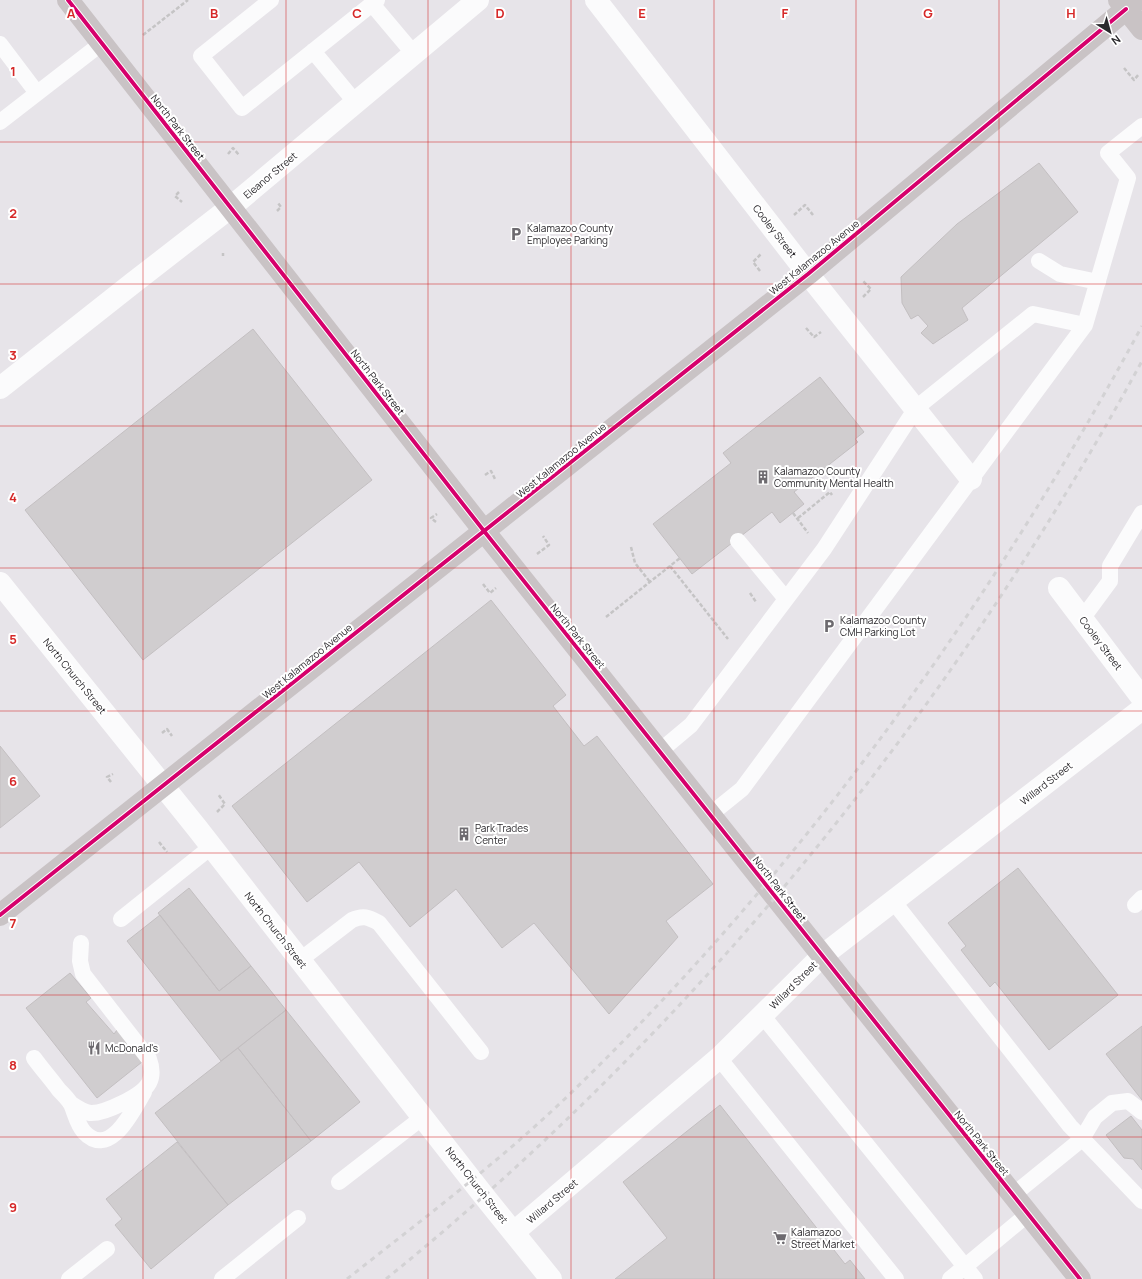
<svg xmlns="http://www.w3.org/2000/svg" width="1142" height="1279" font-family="Manrope,sans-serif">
	<rect width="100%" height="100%" fill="#e7e4e9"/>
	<path fill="#d0cdcf" stroke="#c3bfc1" d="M1039,163L1078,212L962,308L968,320L933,344L921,333L928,326L918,315L911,319L902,303L901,277L957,224Z
		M253,329L372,480L143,660L25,510Z
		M820,377L864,432L855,439L858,442L794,492L804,504L780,523L772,512L692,574L653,524L731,463L723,453Z
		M491,600L566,695L553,706L584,746L597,736L713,884L666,921L678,937L609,1014L534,923L502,948L456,889L410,927L359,862L307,902L232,806Z
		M0,746L40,796L0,828Z
		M1018,868L1118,995L1049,1050L995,982L990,987L961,950L966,946L948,923Z
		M189,888L251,966L219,991L158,913Z
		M160,915L219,991L251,966L286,1010L221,1061L127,941Z
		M70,973L91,998L86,1002L114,1034L117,1030L142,1062L97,1098L26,1008Z
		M286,1010L360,1102L311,1141L238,1048Z
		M1142,1026V1100L1106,1054Z
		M238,1048L311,1141L228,1205L155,1113Z
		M720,1105L845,1264L850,1260L865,1279H615L667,1238L623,1182Z
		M1131,1116L1142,1130V1170L1133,1159L1124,1158L1106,1135Z
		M177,1142L228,1205L151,1269L115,1225L122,1219L106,1199Z"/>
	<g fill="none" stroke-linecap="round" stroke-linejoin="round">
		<path stroke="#c5c4c5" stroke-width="2.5" stroke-dasharray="4 2" stroke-linecap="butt" d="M143,35L188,0
			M1124,68L1134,80L1139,74
			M228,154L233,148L239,155
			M179,192L175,196L182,202
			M277,211L281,207L278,203
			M794,215L805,205L813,215
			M223,253V256
			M760,271L753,262L761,254
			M863,297L871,289L863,281
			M806,328L814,337L821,332
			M485,475L491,471L495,479
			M793,513L808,533
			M798,518L830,492L832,495
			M436,522L431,518L437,514
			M631,547L635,563L650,582
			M537,554L549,545L543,536
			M670,566L728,639
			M483,584L490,593L496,588
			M750,593L756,602
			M606,617L680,558
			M162,733L167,729L172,736
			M111,782L107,777L113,774
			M217,812L225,804L218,794
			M159,842L167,852"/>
		<path stroke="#fbfbfc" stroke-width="16" d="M271,0L201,56L242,108L377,0
			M372,4L414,54
			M0,44L37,93
			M313,51L356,103
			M0,122L102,43
			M1039,261L1060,274L1098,282
			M738,541L786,599
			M1082,619L1110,581V566L1142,513
			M660,751L691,725L824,549L916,408L1033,314L1085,325
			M711,814L742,789L1085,325L1128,178L1108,153L1142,126
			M893,901L1070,1126L1099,1156L1142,1201
			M1135,905L1142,898
			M121,919L211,847
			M300,960L352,920C363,915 368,917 379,923L481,1052
			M762,1015L975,1279
			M34,1058C42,1069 51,1079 59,1090C63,1094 68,1099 71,1104C75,1113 77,1124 84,1132C110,1160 133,1110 144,1092
			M719,1058L896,1279
			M70,1103C76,1107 83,1112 90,1113C104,1114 142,1096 149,1083C153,1075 152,1067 149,1059L83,974L80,961L81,943
			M339,1182L423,1117
			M1013,1195L1082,1139L1095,1117L1112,1103L1128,1101L1142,1112
			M69,1279L107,1249
			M222,1279L298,1218
			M950,1279L1028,1214"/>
		<path stroke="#fbfbfc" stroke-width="22" d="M596,0L808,274L971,479
			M0,388L133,283L231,207L478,0
			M0,583L197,828L484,1196L551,1279
			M1059,588L1142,698
			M514,1232L719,1058L822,956L1142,709"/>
		<path stroke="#c9c3c5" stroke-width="22" d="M68,0L484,531L1080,1279
			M1119,0L1142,29
			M0,915L808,274L1137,0"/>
		<path stroke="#d3d2d4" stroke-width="3" stroke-dasharray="5 5" stroke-linecap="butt" d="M347,1279C424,1218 503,1159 574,1090C803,868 990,606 1142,326
			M386,1279C696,1028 952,710 1142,361"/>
		<g stroke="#fff" stroke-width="6">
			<path id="cycleway" d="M68,0L484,531L1080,1279
				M0,915L808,274L1126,9"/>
		</g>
		<use href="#cycleway" stroke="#d6006c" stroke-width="4"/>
	</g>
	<path fill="none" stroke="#d62828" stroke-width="1" stroke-opacity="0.55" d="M143,0V1279M286,0V1279M428,0V1279M571,0V1279M714,0V1279M856,0V1279M999,0V1279M0,142H1142M0,284H1142M0,426H1142M0,568H1142M0,711H1142M0,853H1142M0,995H1142M0,1137H1142"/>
	<defs>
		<g id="parking-bare" transform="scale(1.08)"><path d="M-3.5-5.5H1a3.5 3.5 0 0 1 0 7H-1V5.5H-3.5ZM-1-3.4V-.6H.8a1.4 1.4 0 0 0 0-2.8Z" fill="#6d6a6f" stroke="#fff" stroke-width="2.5" paint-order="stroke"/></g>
		<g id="building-bare" transform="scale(1.08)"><path d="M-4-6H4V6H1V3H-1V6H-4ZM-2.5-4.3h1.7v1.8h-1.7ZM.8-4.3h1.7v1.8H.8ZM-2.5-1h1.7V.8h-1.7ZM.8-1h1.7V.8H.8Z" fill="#6d6a6f" stroke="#fff" stroke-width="2.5" paint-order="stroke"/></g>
		<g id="restaurant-bare" transform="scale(1.08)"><path d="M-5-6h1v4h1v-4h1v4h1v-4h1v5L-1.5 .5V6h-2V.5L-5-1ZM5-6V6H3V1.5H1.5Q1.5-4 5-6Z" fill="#6d6a6f" stroke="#fff" stroke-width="2.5" paint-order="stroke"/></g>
		<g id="supermarket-bare" transform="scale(1.08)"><path d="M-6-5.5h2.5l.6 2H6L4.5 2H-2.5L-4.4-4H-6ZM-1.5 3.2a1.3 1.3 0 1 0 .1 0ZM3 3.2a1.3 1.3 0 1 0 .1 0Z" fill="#6d6a6f" stroke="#fff" stroke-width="2.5" paint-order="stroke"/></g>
	</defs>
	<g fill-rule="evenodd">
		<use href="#parking-bare" x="516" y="234"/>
		<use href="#building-bare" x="763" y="477"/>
		<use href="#parking-bare" x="829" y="626"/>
		<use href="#building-bare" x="464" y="834"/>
		<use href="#restaurant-bare" x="94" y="1048"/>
		<use href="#supermarket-bare" x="780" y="1238"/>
	</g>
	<g text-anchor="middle" stroke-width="4" stroke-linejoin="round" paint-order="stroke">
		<g font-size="10" fill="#2b292d" stroke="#fff">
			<text transform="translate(178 127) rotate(52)" y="4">North Park Street</text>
			<text transform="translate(270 175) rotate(-40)" y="4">Eleanor Street</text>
			<text transform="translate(775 231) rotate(52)" y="4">Cooley Street</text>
			<text transform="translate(814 257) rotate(-39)" y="4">West Kalamazoo Avenue</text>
			<text transform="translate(378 382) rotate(52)" y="4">North Park Street</text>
			<text transform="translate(561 460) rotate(-39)" y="4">West Kalamazoo Avenue</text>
			<text transform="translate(578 636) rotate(51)" y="4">North Park Street</text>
			<text transform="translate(1101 643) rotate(53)" y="4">Cooley Street</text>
			<text transform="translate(307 661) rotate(-39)" y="4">West Kalamazoo Avenue</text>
			<text transform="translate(75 676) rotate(51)" y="4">North Church Street</text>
			<text transform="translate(1046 783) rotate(-38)" y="4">Willard Street</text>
			<text transform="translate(780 889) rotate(52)" y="4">North Park Street</text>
			<text transform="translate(276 930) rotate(52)" y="4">North Church Street</text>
			<text transform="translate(793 985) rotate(-45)" y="4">Willard Street</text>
			<text transform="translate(982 1143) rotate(51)" y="4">North Park Street</text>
			<text transform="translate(477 1185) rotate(52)" y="4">North Church Street</text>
			<text transform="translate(552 1201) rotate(-40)" y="4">Willard Street</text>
		</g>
		<g font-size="10" fill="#2b292d" stroke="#fff" text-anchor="start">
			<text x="527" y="232">Kalamazoo County<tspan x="527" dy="12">Employee Parking</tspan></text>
			<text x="774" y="475">Kalamazoo County<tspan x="774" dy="12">Community Mental Health</tspan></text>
			<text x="840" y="624">Kalamazoo County<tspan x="840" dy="12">CMH Parking Lot</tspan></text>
			<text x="475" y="832">Park Trades<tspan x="475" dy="12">Center</tspan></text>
			<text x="105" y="1052">McDonald's</text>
			<text x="791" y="1236">Kalamazoo<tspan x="791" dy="12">Street Market</tspan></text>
		</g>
	</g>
	<g font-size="13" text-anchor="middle" font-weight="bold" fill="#d62828" stroke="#fff" stroke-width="4" stroke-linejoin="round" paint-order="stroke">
		<text x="71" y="18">A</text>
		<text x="214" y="18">B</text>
		<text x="357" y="18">C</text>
		<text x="500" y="18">D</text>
		<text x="642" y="18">E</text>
		<text x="785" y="18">F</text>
		<text x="928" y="18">G</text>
		<text x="1071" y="18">H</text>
		<text x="13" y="76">1</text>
		<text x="13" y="218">2</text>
		<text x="13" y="360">3</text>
		<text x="13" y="502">4</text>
		<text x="13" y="644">5</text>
		<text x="13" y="786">6</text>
		<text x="13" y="928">7</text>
		<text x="13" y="1070">8</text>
		<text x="13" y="1212">9</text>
	</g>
	<g transform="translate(1110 32) rotate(143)" stroke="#ffffff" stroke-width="3" paint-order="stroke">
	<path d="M0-3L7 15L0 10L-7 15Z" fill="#2b292d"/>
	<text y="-6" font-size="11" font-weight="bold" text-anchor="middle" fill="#2b292d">N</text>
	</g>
</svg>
